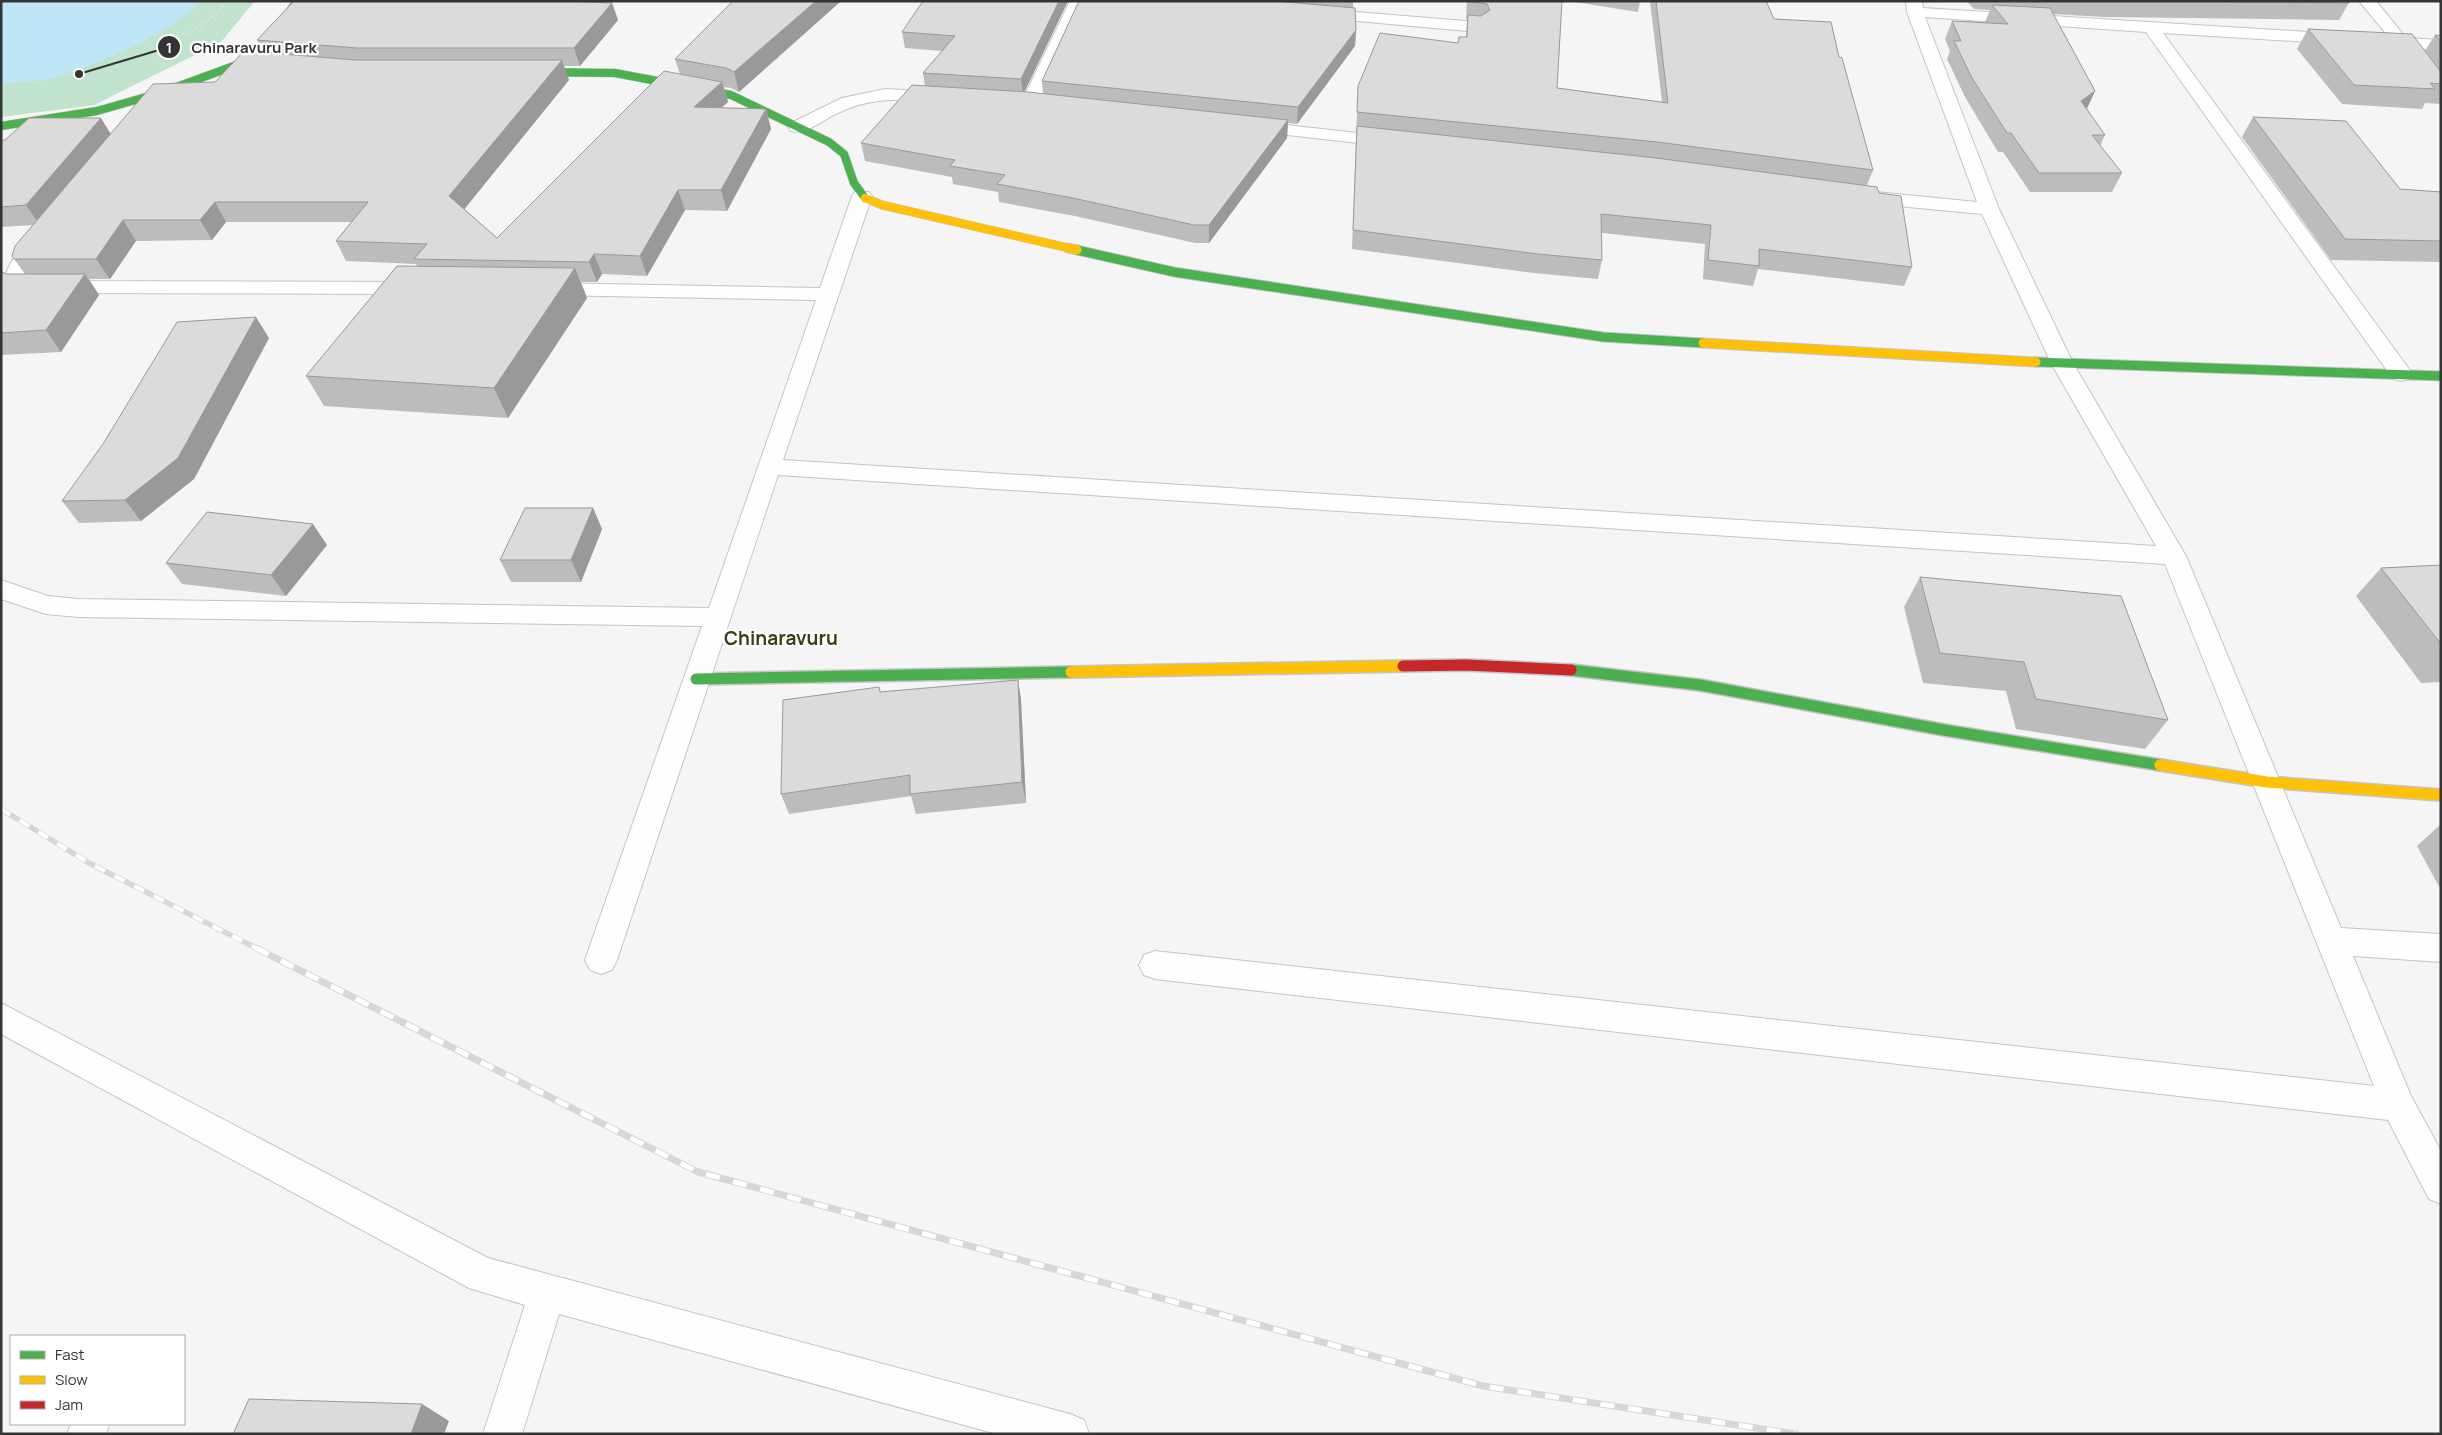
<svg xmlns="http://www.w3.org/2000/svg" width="2442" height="1435" font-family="Manrope,sans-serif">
	<rect width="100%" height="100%" fill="#f5f5f6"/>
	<path fill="#c1e3cd" d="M1,1H255L221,42L94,105L1,117Z"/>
	<path fill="#bfe6f6" d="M1,1H201C171,33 97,66 55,77C38,82 19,82 1,84Z"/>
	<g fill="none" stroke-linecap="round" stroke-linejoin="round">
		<g stroke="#c4c4c5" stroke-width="2">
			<path id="street" d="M1070,1H1086L1039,103L1036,107H1024L1021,103Z
				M1906,1H1922L1923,8L2341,34L2347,35L2349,39L2347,43L2341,44L2163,33L2409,369L2412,374L2409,379L2401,381L2393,379L2146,32L1925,17L1999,209L2073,363L2186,556L2341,928L2441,934V962L2353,956L2411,1096L2441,1151V1204L2429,1199L2388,1120L1155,979L1144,975L1139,965L1144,955L1155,951L2374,1086L2165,564L778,475L617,960L612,970L601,974L590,970L585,960L702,626L78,617L46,614L1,599V580L48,596L78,599L709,608L816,300L548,295L541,293L538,289L541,285L548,283L820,288L852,196L855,192H869L872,196L783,460L2156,546L2051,363L1982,214L1866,203L1859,201L1856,197L1859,193L1866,191L1977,202L1907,12Z
				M2359,1H2376L2406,38L2441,40V50L2415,48L2441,82V99L2435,98L2396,47L2375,45L2373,41L2375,37L2388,36Z
				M1319,9L1478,22L1484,24L1486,27L1484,30L1478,32L1313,17L1311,14L1313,11Z
				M885,89L941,92L947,93L950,97L947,101L941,102C903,99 871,96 836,114C823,120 806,135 791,131L788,127L791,123L842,98Z
				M1250,121L1394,137L1400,138L1403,142L1400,146L1394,147L1244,130L1241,126L1244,122Z
				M42,231L49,233L52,237L28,266L25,277L28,281L415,282L422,284L425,288L422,292L415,294L22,293L15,291L5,277C9,262 27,235 42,231Z
				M1,1003L488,1258L1070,1414L1084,1420L1089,1434H997L559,1314L522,1434H483L525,1305L469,1288L1,1034Z
				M71,1424H109L106,1434H67Z"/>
		</g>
		<g stroke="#c4c4c5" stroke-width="9">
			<path id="fast-far2" d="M531,72L615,73L731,95L829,142L844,154L854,183L865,198
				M1,126L97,111L160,93L242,63L267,43L297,1"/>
		</g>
		<g stroke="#c4c4c5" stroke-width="11">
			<path id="fast-far1" d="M1077,250L1174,272L1603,337L1703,343
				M2036,362L2441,376"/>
		</g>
		<g stroke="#c4c4c5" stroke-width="14">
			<path id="fast" d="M1571,670L1700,685L1944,730L2160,765
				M696,679L1071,672"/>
		</g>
		<g stroke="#c4c4c5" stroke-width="9">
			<path id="slow-far2" d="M865,198L882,205L1073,249"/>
		</g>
		<g stroke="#c4c4c5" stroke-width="11">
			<path id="slow-far1" d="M1068,248L1077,250
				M1703,343L2036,362"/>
		</g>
		<g stroke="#c4c4c5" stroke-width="14">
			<path id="slow" d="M1071,672L1403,666
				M2160,765L2267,782L2441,795"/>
		</g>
		<g stroke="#c4c4c5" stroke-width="14">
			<path id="jam" d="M1403,666L1466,665L1571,670"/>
		</g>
		<path stroke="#dfdfdf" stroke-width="2" stroke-dasharray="2.5 2.5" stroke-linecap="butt" d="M155,49L204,24L229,1"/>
		<use href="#street" fill="#fefefe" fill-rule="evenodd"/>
		<use href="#fast-far2" stroke="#4caf50" stroke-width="8"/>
		<use href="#fast-far1" stroke="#4caf50" stroke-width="9"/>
		<use href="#fast" stroke="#4caf50" stroke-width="11"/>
		<use href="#slow-far2" stroke="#ffc107" stroke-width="8"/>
		<use href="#slow-far1" stroke="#ffc107" stroke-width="9"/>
		<use href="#slow" stroke="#ffc107" stroke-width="11"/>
		<use href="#jam" stroke="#c62828" stroke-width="11"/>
		<g stroke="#d7d7d8" stroke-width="5.5">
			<path id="rail-far1" d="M1,809L89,863L258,949"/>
		</g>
		<g stroke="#d7d7d8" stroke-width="7">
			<path id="rail" d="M256,948L698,1172L1483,1386L1796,1434"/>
		</g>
		<use href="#rail-far1" stroke="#fff" stroke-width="4" stroke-dasharray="11" stroke-linecap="butt"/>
		<use href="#rail" stroke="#fff" stroke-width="5" stroke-dasharray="14" stroke-linecap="butt"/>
	</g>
	<path fill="#bcbcbc" d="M733,1H841L739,92L731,88L724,87L728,102L721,108L766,109L771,129L727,211L685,210L647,276L602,274L597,282H581L587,298L508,418L324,406L306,376L417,266L416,264L346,261L336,241L351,222H226L212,240L136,241L110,279H89L99,295L61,352L1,355V272L7,274H25L12,256L33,225L1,227V140L111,134L215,82L264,53L257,40L578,2L612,3L618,20L580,66H564L569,80L464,209L497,238L680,74L675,59Z
		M1068,1L1024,92L1043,94L1042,81L1079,1H1353V8L1356,30L1355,46L1297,124L1288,123L1287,138L1209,243H1195L1075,216L999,202L998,192L953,184L952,177L865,161L861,143L925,86L923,73L942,51L905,48L902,32Z
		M1467,1H1562L1557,88L1662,102L1650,1H1766L1774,19L1839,57L1873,170L1867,185L1879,193L1912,267L1904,286L1758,269L1753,286L1703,279L1705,244L1602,233V260L1598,279L1534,273L1352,249L1358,86L1458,43L1466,37L1467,19H1466Z
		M1568,1H1640L1638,12Z
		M1967,1H2349V3L2339,20L2105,17L2053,14L2095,91L2087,109L2105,135L2100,146L2122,173L2112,192H2030L2003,152H1998L1965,97L1947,59L1950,51L1945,39L1952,21L1985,22L1990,10L1974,9Z
		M2308,29L2425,51L2435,35L2441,36V104L2425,103L2422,109L2342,104L2297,49Z
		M2253,117L2400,189L2441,192V262L2331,260L2242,137Z
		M269,338L194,479L141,521L79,523L62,501Z
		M593,508L602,529L581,582H511L500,560Z
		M327,545L286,596L182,584L166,563Z
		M2441,565V682L2421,683L2356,596L2381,568Z
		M1920,577L2168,720L2145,749L2016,729L2006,691L1923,683L1904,607Z
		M1018,680L1021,700L1026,803L916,814L911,796L789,814L781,794L879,687L881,692Z
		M2441,824V890L2417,846Z"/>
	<path fill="#999" d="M816,1H841L739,92L734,72Z
		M1059,1H1068L1023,95L1021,79Z
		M612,3L618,20L580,66L574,48Z
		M1356,30L1355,46L1297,124L1298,107Z
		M562,60L569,80L458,217L449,196Z
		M722,82L728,102L699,127L694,107Z
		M2095,91L2086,110L2081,101Z
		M766,109L771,129L727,211L721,190Z
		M101,118L112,136L39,224L26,205Z
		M1288,120L1287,138L1209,243V225Z
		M678,190L685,210L647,276L640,256Z
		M215,202L226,222L212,240L200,220Z
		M123,220L136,241L110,279L96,259Z
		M594,254L602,274L597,282L589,262Z
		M575,268L587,298L508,418L494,388Z
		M85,274L99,295L61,352L46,330Z
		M256,317L269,338L194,479L141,521L125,500Z
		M593,508L602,529L581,582L571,560Z
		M313,524L327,545L286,596L271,575Z
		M1018,680L1021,700L1026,803L1022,782Z
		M422,1404L449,1421L444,1434H411Z"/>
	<path fill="#dbdbdb" stroke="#999" d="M294,1H568L612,3L574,48H357L257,40Z
		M733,1H816L734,72L726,68L675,59Z
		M923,1H1059L1021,79L923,73L955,36L902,32Z
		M1079,1H1275L1355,8L1356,30L1298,107L1042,81Z
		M1468,1H1562L1557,88L1668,103L1656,1H1766L1774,19L1831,22L1839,57L1842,58L1873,170L1657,142L1357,112L1358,86L1380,33L1458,43L1459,37H1467L1468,15L1481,16L1490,10L1487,4Z
		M2184,1H2349V3Z
		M1992,5L2050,8L2095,91L2081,101L2105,135H2092L2122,173H2039L2011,133H2007L1972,78L1954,41H1961L1952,21L2008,24Z
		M2308,29L2412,34L2441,72V84L2430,83L2435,89L2354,85Z
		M2435,35L2441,36V42Z
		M244,51L356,60H562L449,196L497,238L664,71L722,82L694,107L766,109L721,190H678L640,256L594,254L589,262L414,259L427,244L336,241L368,202H215L200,220H123L96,259H14L12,256L15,246L153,84L215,82Z
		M912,85L1028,92L1288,120L1209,225H1194L1073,198L997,184L1005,175L950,166L955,160L861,143Z
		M2253,117L2346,121L2400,189L2441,192V241L2345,239Z
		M29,118H101L26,205L1,207V140H5Z
		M1357,126L1656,158L1877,187L1879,193L1901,196L1912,267L1759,249V266L1708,260L1711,225L1601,214L1602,260L1538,254L1353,230Z
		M397,266L575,268L494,388L306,376Z
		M1,272L7,274H85L46,330L1,333Z
		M256,317L178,458L125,500L62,501L103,444L177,322Z
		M525,508H593L571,560H500Z
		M207,512L313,524L271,575L166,563Z
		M2441,565V644L2381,568Z
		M1920,577L2121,596L2168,720L2036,699L2024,662L1940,653Z
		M1018,680L1022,782L910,794V775L781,794L783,700L879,687L880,692Z
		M249,1399L422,1404L411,1434H233Z"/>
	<g text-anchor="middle" stroke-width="4.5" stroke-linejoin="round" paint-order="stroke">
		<g font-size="19" font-weight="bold" fill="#3e3c13" stroke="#fff">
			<text x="781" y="645">Chinaravuru</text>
		</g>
	</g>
	<path fill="none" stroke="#343435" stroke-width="2" d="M79 74L169 47"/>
	<g fill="#343435" stroke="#fff" stroke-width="2">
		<circle cx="79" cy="74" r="5"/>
		<circle cx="169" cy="47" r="12"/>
	</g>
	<g font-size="15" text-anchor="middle" font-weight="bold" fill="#fff">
		<text x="169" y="53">1</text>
	</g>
	<g font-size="15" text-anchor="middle" font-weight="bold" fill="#343435" stroke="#fff" stroke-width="4.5" stroke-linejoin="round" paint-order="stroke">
		<text x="254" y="53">Chinaravuru Park</text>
	</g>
	<rect width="2442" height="1435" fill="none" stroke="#343435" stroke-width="5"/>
	<rect x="10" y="1335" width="175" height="90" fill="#ffffff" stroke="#aeaeae"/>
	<rect x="20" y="1351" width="25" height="8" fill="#4caf50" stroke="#aeaeae"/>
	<text x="55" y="1360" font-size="15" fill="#343435">Fast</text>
	<rect x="20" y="1376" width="25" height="8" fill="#ffc107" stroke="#aeaeae"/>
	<text x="55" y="1385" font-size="15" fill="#343435">Slow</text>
	<rect x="20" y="1401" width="25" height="8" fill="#c62828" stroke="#aeaeae"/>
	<text x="55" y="1410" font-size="15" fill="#343435">Jam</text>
</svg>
